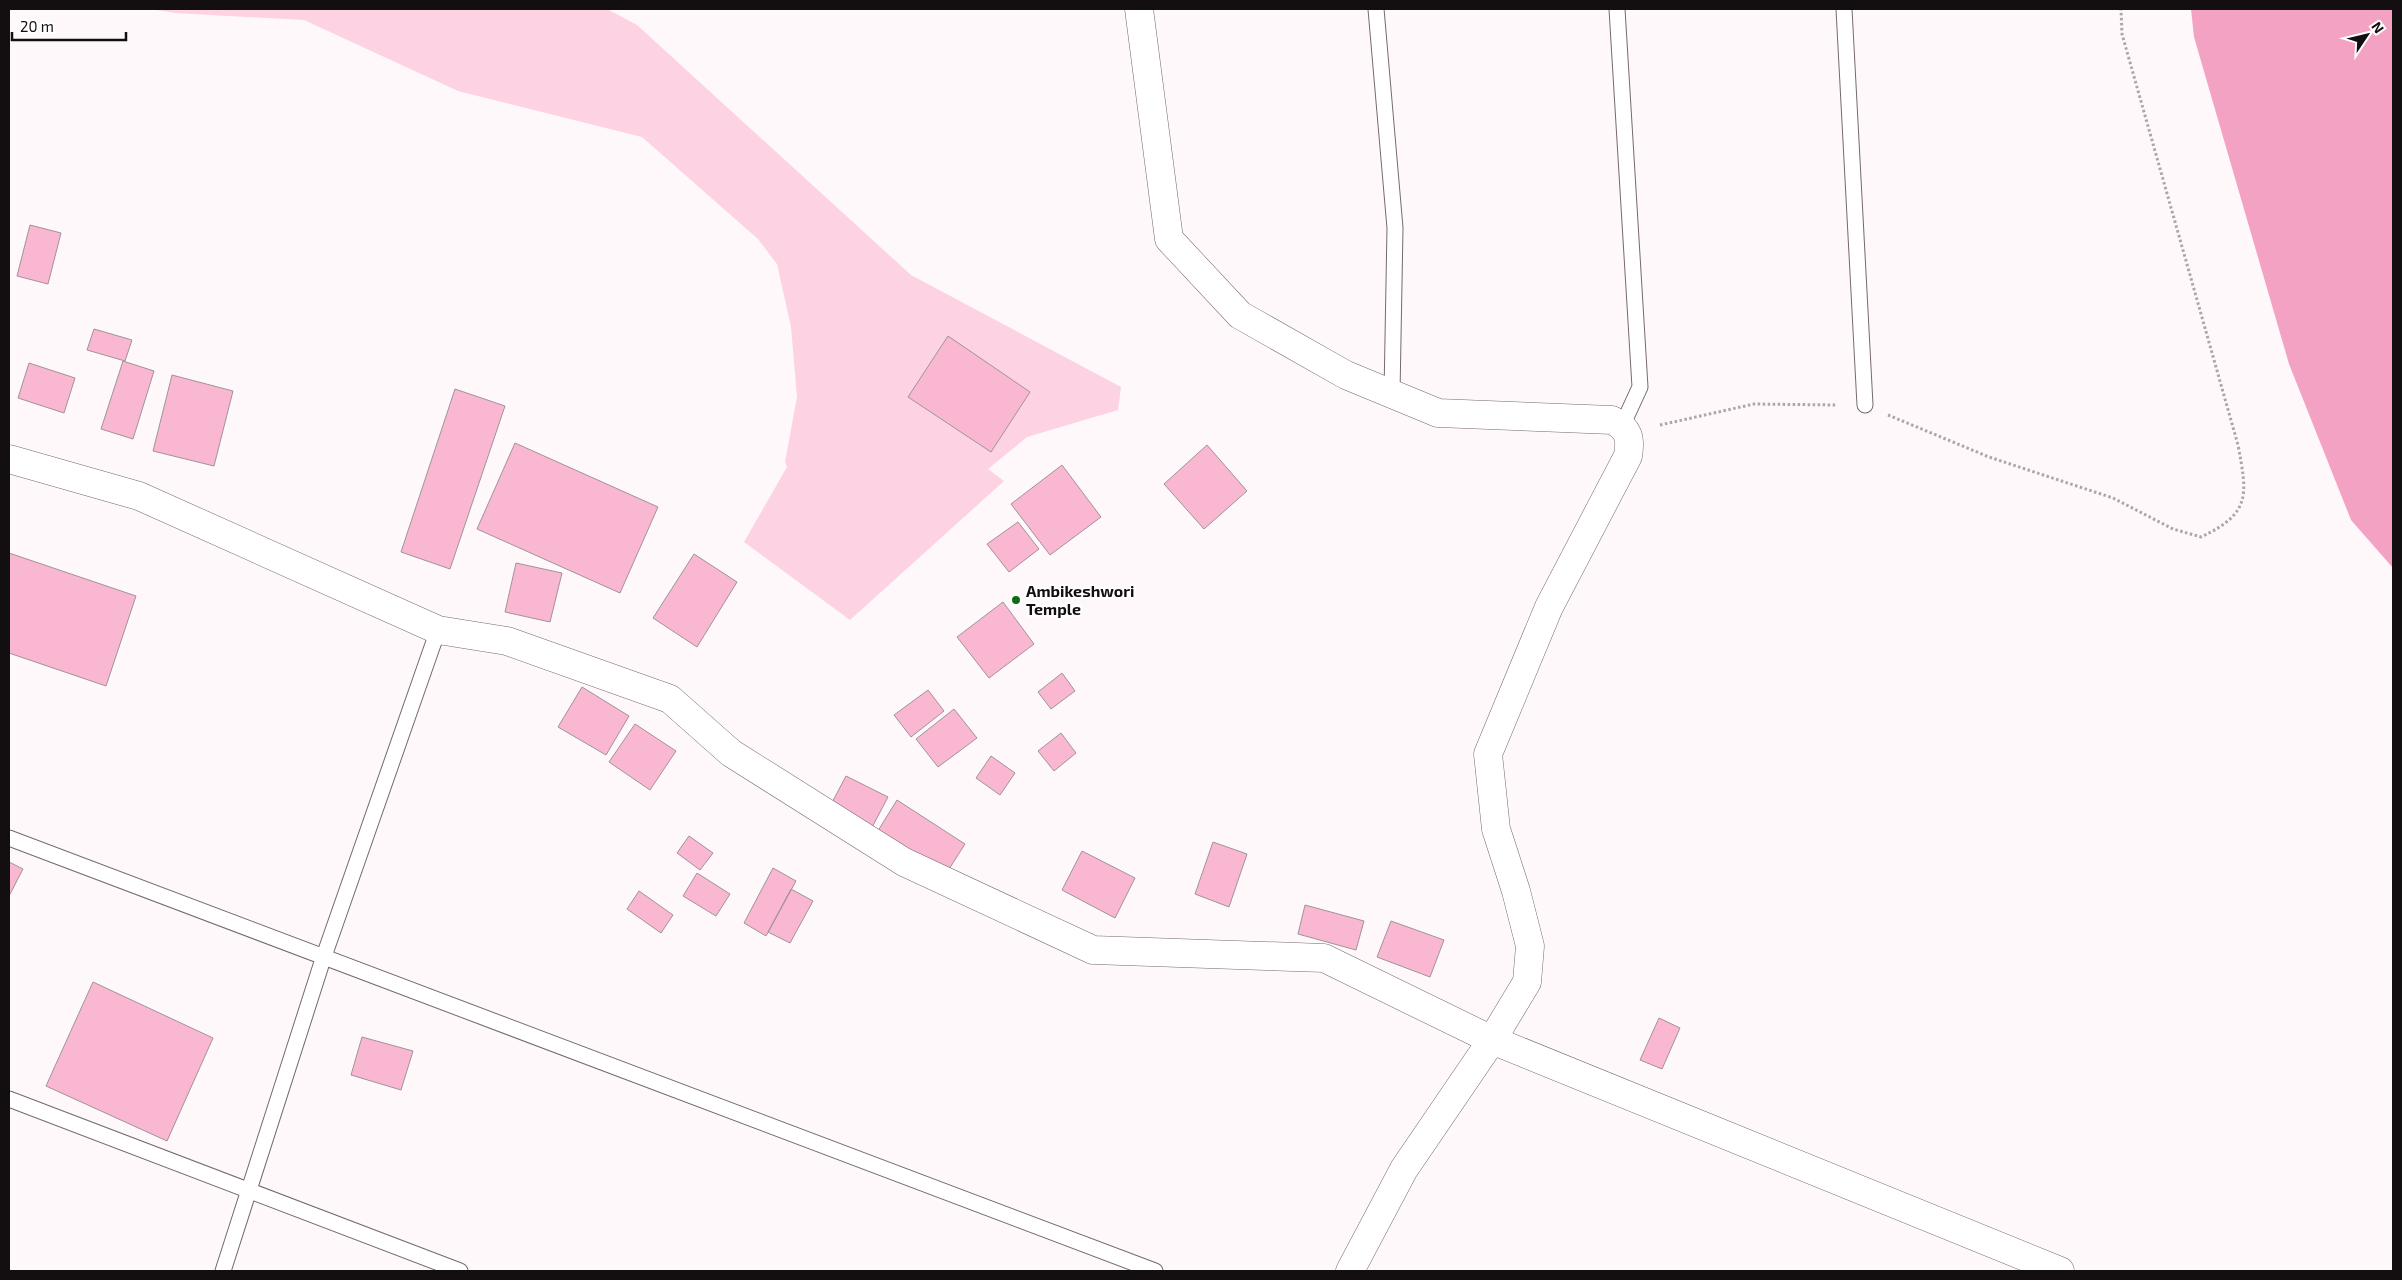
<svg xmlns="http://www.w3.org/2000/svg" width="2402" height="1280" font-family="'Exo 2',sans-serif">
	<rect width="100%" height="100%" fill="#fef8fa"/>
	<path fill="#fdd2e2" d="M150,9H607L637,25L911,275L1121,387L1118,410L1027,437L988,469L1004,481L850,620L744,542L787,467L785,462L797,397L791,327L777,264L758,239L642,137L458,91L304,20L175,13Z"/>
	<path fill="#f4a2c3" d="M2191,9H2393V568L2351,520L2289,364L2194,37Z"/>
	<path fill="#f9b7d1" stroke="#a09397" d="M30,225L61,233L48,284L17,276Z
		M94,329L132,340L125,361L87,350Z
		M948,336L1030,392L991,452L908,397Z
		M123,361L154,371L133,439L101,429Z
		M29,363L75,378L64,413L18,398Z
		M172,375L233,391L214,466L153,451Z
		M455,389L505,406L450,569L401,552Z
		M515,443L658,507L620,593L477,529Z
		M1207,445L1247,491L1204,529L1164,484Z
		M1062,465L1101,517L1050,555L1011,504Z
		M1018,522L1039,549L1009,572L987,544Z
		M9,553L136,596L106,686L9,653Z
		M694,554L737,582L697,647L653,618Z
		M516,563L562,573L550,622L505,612Z
		M1003,602L1034,644L989,678L957,637Z
		M1062,673L1075,691L1051,709L1038,692Z
		M582,687L629,716L606,755L558,727Z
		M928,690L944,711L911,737L894,715Z
		M954,709L977,738L938,767L916,739Z
		M635,724L676,751L650,790L609,762Z
		M1061,733L1076,753L1054,771L1038,751Z
		M991,756L1015,773L1000,795L976,778Z
		M846,776L888,797L869,833L827,812Z
		M897,800L965,844L944,877L876,834Z
		M689,836L713,853L700,870L677,853Z
		M1213,842L1247,854L1229,907L1195,894Z
		M1082,851L1135,878L1115,918L1062,890Z
		M9,862L23,869L9,896Z
		M773,868L796,881L766,936L744,923Z
		M697,873L730,894L716,916L683,896Z
		M791,889L813,901L790,943L768,932Z
		M639,891L673,915L661,933L627,909Z
		M1305,905L1364,921L1356,950L1298,934Z
		M1391,921L1444,940L1430,977L1377,957Z
		M93,982L213,1038L167,1141L46,1086Z
		M1659,1018L1680,1028L1662,1069L1640,1060Z
		M362,1037L413,1051L401,1090L351,1075Z"/>
	<g fill="none" stroke-linecap="round" stroke-linejoin="round">
		<g stroke="#76696e" stroke-width="17">
			<path id="service" d="M1376,9L1395,228L1392,394
				M1617,9L1640,387L1622,426
				M1844,9L1865,405
				M9,838L1155,1271
				M9,1099L460,1271
				M223,1271L323,959L438,630"/>
		</g>
		<g stroke="#76696e" stroke-width="29">
			<path id="minor" d="M1139,9L1169,239L1240,315L1346,375L1438,413L1612,420C1629,429 1631,438 1628,456L1549,607L1488,754L1496,829L1516,891L1530,946L1527,982L1492,1040L1404,1169L1350,1271
				M9,459L139,496L438,630L507,641L670,699L731,753L904,862L1093,950L1324,958L1492,1040L2060,1271"/>
		</g>
		<path stroke="#aca6a8" stroke-width="3" stroke-dasharray="2.5 2.5" stroke-linecap="butt" d="M1888,415L1989,457L2113,498L2173,529L2201,537C2252,513 2247,494 2238,445L2122,34L2121,9
			M1660,425L1754,404L1837,405"/>
		<use href="#service" stroke="#fff" stroke-width="15"/>
		<use href="#minor" stroke="#fff" stroke-width="28"/>
	</g>
	<circle fill="#0d6c17" stroke="#fff" stroke-width="2" cx="1016" cy="600" r="5"/>
	<g text-anchor="middle" stroke-width="4.5" stroke-linejoin="round" paint-order="stroke">
		<g font-size="16" font-weight="bold" fill="#130e10" stroke="#fff" text-anchor="start">
			<text x="1026" y="597">Ambikeshwori<tspan x="1026" dy="18">Temple</tspan></text>
		</g>
	</g>
	<rect width="2402" height="1280" fill="none" stroke="#130e10" stroke-width="20"/>
	<g transform="translate(2367 35) rotate(55)" stroke="#ffffff" stroke-width="4" paint-order="stroke">
	<path d="M0-4L9 19L0 12L-9 19Z" fill="#130e10"/>
	<text y="-8" font-size="14" font-weight="bold" text-anchor="middle" fill="#130e10">N</text>
	</g>
	<path d="M12 32v8h114v-8" fill="none" stroke="#130e10" stroke-width="2.5"/>
	<text x="20" y="32" font-size="15" fill="#130e10" stroke="#ffffff" stroke-width="4" paint-order="stroke">20 m</text>
</svg>
